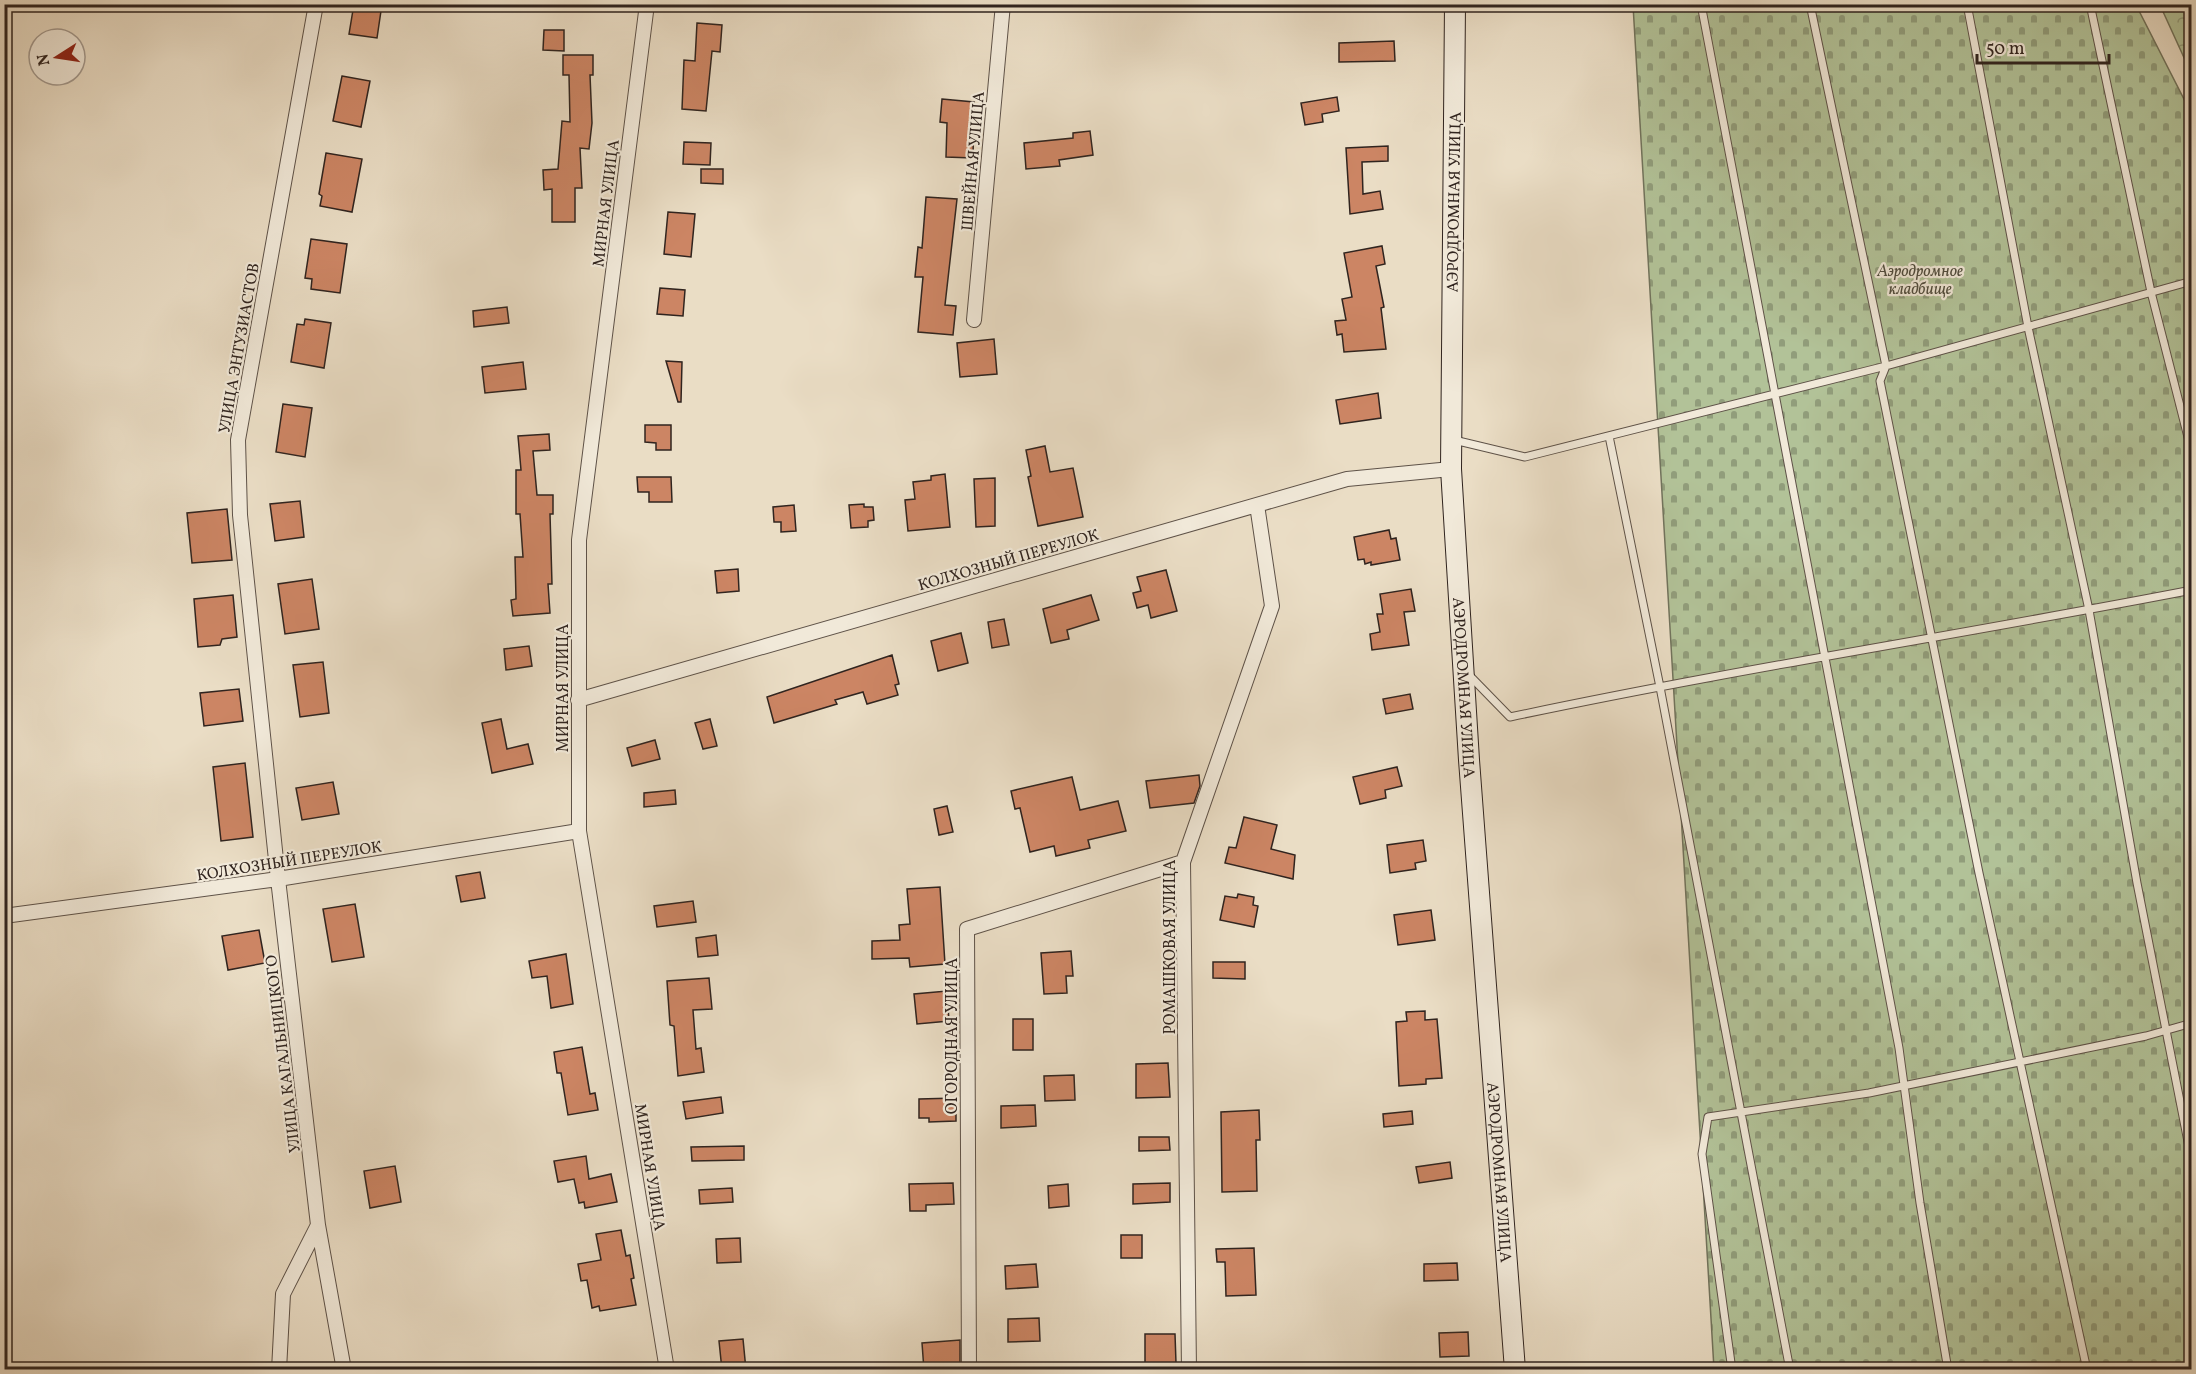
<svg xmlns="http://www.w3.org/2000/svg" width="2196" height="1374" font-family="Vollkorn,serif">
	<defs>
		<pattern id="forest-crowns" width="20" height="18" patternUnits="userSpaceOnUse" patternTransform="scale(1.5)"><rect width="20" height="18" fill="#b2c298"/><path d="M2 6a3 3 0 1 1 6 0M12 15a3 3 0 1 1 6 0" fill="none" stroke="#919d7b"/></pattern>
		<pattern id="cemetery-stones" width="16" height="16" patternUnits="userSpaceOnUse" patternTransform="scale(1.5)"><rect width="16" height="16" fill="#b2c298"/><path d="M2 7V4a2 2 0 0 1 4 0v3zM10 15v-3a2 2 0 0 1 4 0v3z" fill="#919d7b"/></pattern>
	</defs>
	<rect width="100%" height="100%" fill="#eaddc5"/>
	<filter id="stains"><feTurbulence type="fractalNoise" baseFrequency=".00333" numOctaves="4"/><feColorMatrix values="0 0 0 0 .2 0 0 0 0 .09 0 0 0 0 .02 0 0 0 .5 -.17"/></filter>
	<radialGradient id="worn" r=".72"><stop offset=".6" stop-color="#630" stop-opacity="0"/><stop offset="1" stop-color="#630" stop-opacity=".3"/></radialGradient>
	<path fill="url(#forest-crowns)" stroke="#71735c" stroke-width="1.5" d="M2160,5H2191V73Z"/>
	<path fill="url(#cemetery-stones)" stroke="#71735c" stroke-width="1.5" d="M1633,5H2136L2191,113V1369H1714Z"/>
	<path fill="#cc8564" stroke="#30241f" stroke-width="1.5" d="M354,4H382L377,38L349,34Z
		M697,23L722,25L720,52L712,51L706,111L682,109L684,60L695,61Z
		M544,30H564V51L543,50Z
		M1394,41L1395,61L1339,62V43Z
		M563,55H593V75H590L592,123L589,149L580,148L582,188H575V222H552V189L544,190L543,170L558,169L562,121L570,122L569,75H563Z
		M342,76L370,81L361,127L333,121Z
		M1337,97L1339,111L1322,114L1323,122L1305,125L1301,103Z
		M942,99L974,102L973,158L946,157L947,123L940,122Z
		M1090,131L1093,155L1059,160L1060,166L1026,169L1024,143L1073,138V133Z
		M684,142L711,143L710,165L683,164Z
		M1388,146V161L1362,162L1363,194L1380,191L1383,209L1350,214L1346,148Z
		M326,153L362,159L352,212L320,206L322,196L319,194Z
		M701,169H723V184L701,183Z
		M926,197L957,199L945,305L956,306L953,335L918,332L923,277H915L918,247L922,248Z
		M668,212L695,214L691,257L664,254Z
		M311,239L347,244L340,293L311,289L312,279L305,278Z
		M1382,246L1385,264L1376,266L1384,307L1381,308L1386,349L1344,352L1342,334L1337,335L1335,321L1346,320L1342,299L1352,297L1344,253Z
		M660,288L685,290L683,316L657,314Z
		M507,307L509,323L474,327L473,311Z
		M305,319L331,323L324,368L291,362L297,324L304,325Z
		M994,339L997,374L960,377L957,343Z
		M666,361L682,362L681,402H678Z
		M523,362L526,389L485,393L482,367Z
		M1378,393L1381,418L1340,424L1336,400Z
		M283,404L312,408L305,457L276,452Z
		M645,425H671V450H656V443L645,442Z
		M549,434L550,450L533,451L537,495H553V514H550L552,584H548L550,613L513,616L511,600L516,599L515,557H523L520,514H516V470H521L518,436Z
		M1045,446L1050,472L1073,468L1083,517L1038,526L1028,477L1031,476L1026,450Z
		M945,474L950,527L908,531L905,500L915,499L913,482L931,480V476Z
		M637,477H671L672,502H649V492H638Z
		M995,478V526L976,527L974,479Z
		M300,501L304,537L275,541L270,504Z
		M864,504V507H873L874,520L868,521V527L851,528L849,505Z
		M794,505L796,531L781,532V522H774L773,507Z
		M227,509L232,560L192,563L187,513Z
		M1389,530L1391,539L1396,538L1400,560L1371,565V562L1365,564L1364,559L1358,560L1354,537Z
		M738,569L739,591L717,593L715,571Z
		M1166,570L1177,611L1151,618L1148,605L1137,608L1133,593L1141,591L1137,577Z
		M312,579L319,629L285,634L278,584Z
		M1411,589L1415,611L1404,612L1409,645L1372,650L1370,634L1380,632L1377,614H1383L1380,594Z
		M233,595L237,637L222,639L220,645L198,647L194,599Z
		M1091,595L1099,620L1067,630L1069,639L1051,643L1043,609Z
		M1004,619L1009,645L992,648L988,622Z
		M961,633L968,663L938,671L931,641Z
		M529,646L532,666L506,670L504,649Z
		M892,655L899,684L895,685L898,695L867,704L863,692L835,700L837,704L774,723L767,697Z
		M323,662L329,713L300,717L293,665Z
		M239,689L243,721L204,726L200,693Z
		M1410,694L1413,709L1386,714L1383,699Z
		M501,719L507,749L528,744L533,764L492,773L482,723Z
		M710,719L717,746L703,749L695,723Z
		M655,740L660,759L632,766L627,748Z
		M245,763L253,837L221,841L213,767Z
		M1397,767L1402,786L1385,790L1386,798L1360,804L1353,777Z
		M1199,775L1200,786L1194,803L1150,808L1146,781Z
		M1072,777L1080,810L1118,801L1126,831L1088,840L1090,848L1056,856L1054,846L1030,852L1020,808L1015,809L1011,791Z
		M333,782L339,814L302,820L296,788Z
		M675,790L676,804L644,807V793Z
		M947,806L953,832L939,835L934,809Z
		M1244,817L1277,825L1271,849L1295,855L1293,879L1225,863L1229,847L1236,848Z
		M1423,840L1426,861L1415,863L1416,869L1390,873L1387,845Z
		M480,872L485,898L461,902L456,876Z
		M940,887L945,964L910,967L909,958L872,959V941L900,940L899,925L910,924L907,889Z
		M1238,894L1254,897L1253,905L1258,906L1254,927L1220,920L1225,896L1237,898Z
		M693,901L696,922L657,927L654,906Z
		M355,904L364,957L332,962L323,909Z
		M1431,910L1435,940L1398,945L1394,915Z
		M259,930L265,963L228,970L222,936Z
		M716,935L718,955L698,957L696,938Z
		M1071,951L1073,976H1066L1067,993L1044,994L1041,953Z
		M566,954L573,1004L551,1008L547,976L532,978L529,961Z
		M1213,962H1245V979L1213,978Z
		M709,978L712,1009L693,1010L696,1049L701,1048L704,1072L678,1076L674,1026L670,1025L667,981Z
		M947,991L949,1021L917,1024L914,994Z
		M1425,1011V1020L1437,1019L1442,1078L1426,1079V1084L1399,1086L1396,1022L1407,1021L1406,1012Z
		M1013,1019H1033V1050H1013Z
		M582,1047L590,1094L595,1093L598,1110L568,1115L561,1073H557L554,1052Z
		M1168,1063L1170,1097L1136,1098V1064Z
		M1074,1075L1075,1100L1045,1101L1044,1076Z
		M721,1097L723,1113L686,1119L683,1102Z
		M956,1098V1121L929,1122V1118H919V1099Z
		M1035,1105L1036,1126L1001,1128V1106Z
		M1259,1110L1260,1140H1256L1257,1191L1222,1192L1221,1112Z
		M1412,1111L1413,1124L1384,1127L1383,1114Z
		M1139,1137H1169L1170,1150L1139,1151Z
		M744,1146V1160L692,1161L691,1147Z
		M586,1156L589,1179L611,1174L617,1202L585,1208L584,1202L579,1203L574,1179L558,1182L554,1161Z
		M1450,1162L1452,1178L1419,1183L1416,1167Z
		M395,1166L401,1202L370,1208L364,1171Z
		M953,1183L954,1204L926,1205V1211H910L909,1184Z
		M1170,1183V1202L1133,1204V1184Z
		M1068,1184L1069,1206L1049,1208L1048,1186Z
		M732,1188L733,1202L700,1204L699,1190Z
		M621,1230L626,1256L630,1255L634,1278L631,1279L636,1305L600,1311L599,1306L592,1308L587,1280L581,1281L578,1264L601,1260L596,1234Z
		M1121,1235H1142V1258H1121Z
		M740,1238L741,1262L717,1263L716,1239Z
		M1254,1248L1256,1295L1226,1296L1225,1262H1217L1216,1249Z
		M1457,1263L1458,1280L1424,1281V1264Z
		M1036,1264L1038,1287L1006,1289L1005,1266Z
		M1039,1318L1040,1341L1008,1342V1319Z
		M1468,1332L1469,1356L1440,1357L1439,1333Z
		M1145,1334H1175L1176,1363L1145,1364Z
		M743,1339L746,1370H722L719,1341Z
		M960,1340V1370H924L922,1343Z"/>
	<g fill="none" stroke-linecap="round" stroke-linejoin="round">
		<g stroke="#5e5248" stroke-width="9">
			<path id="lane" d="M1701,4L1899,1048L1920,1203L1948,1370
				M1810,4L1886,366L1880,381L1979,873L2087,1370
				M1967,4L2028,327L2089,610L2137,883L2192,1162
				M2090,4L2151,292L2192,453
				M1609,436L1660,687L1790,1370
				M1454,440L1525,457L1886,366L2192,281
				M1468,674L1510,717C1736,669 1965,634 2192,590
				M1732,1370L1702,1154L1708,1117L1869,1093L2146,1036L2192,1023"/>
		</g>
		<g stroke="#5e5248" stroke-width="16">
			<path id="street" d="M316,4L238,440L240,515L278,879L318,1225L344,1370
				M647,4L579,540V831L667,1370
				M974,320L1003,4
				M578,700L1347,479L1451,469
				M4,916L278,879L579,831
				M279,1370L283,1294L318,1225
				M969,1370L967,929L1183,862
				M1189,1370L1183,862L1272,606L1257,505"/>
		</g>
		<g stroke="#30241f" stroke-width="22">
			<g id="secondary">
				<path id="s1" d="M1455,4L1451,469L1469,760L1515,1370"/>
			</g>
		</g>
		<use href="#lane" stroke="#f1e9d9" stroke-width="7"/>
		<use href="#street" stroke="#f1e9d9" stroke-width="14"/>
		<use href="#secondary" stroke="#f1e9d9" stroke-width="20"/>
	</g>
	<g text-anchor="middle" stroke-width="4.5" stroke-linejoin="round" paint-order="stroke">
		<g font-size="16" fill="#30241f" stroke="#f1e9d9">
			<text transform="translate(972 161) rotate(-85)" y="6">ШВЕЙНАЯ УЛИЦА</text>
			<text transform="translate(1453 202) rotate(-89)" y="6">АЭРОДРОМНАЯ УЛИЦА</text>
			<text transform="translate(605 203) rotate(-83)" y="6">МИРНАЯ УЛИЦА</text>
			<text transform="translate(238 348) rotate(-80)" y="6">УЛИЦА ЭНТУЗИАСТОВ</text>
			<text transform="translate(1008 559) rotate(-16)" y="6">КОЛХОЗНЫЙ ПЕРЕУЛОК</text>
			<text transform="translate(562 688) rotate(-90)" y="6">МИРНАЯ УЛИЦА</text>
			<text dy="6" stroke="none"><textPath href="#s1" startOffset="684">АЭРОДРОМНАЯ УЛИЦА</textPath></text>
			<text transform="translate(289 860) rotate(-9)" y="6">КОЛХОЗНЫЙ ПЕРЕУЛОК</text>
			<text transform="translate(1169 947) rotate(-90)" y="6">РОМАШКОВАЯ УЛИЦА</text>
			<text transform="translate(951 1036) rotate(-90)" y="6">ОГОРОДНАЯ УЛИЦА</text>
			<text transform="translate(282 1054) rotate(-97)" y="6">УЛИЦА КАГАЛЬНИЦКОГО</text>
			<text transform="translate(651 1167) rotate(81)" y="6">МИРНАЯ УЛИЦА</text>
			<text dy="6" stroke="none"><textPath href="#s1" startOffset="1170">АЭРОДРОМНАЯ УЛИЦА</textPath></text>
		</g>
		<g font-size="16" font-style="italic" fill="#504c3d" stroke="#f1e9d9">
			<text x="1920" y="276">Аэродромное<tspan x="1920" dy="18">кладбище</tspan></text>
		</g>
	</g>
	<rect width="2196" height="1374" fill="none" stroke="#eaddc5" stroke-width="24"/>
	<rect x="6" y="6" width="2184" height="1362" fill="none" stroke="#30241f" stroke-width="3"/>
	<rect x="12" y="12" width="2172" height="1350" fill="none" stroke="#30241f" stroke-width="1.5"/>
	<g transform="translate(57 57) rotate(258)"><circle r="28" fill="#f1e9d9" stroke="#a49a8f" stroke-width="1.5"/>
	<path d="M0-4.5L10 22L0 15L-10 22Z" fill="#8f2418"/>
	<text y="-9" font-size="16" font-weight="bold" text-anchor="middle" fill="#30241f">N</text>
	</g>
	<path d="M1977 54v9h132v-9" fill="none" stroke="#30241f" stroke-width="3"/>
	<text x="1986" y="54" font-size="18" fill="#30241f" stroke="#f1e9d9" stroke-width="4.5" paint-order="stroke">50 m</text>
	<rect width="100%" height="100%" filter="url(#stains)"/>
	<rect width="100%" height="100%" fill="url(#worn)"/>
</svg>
